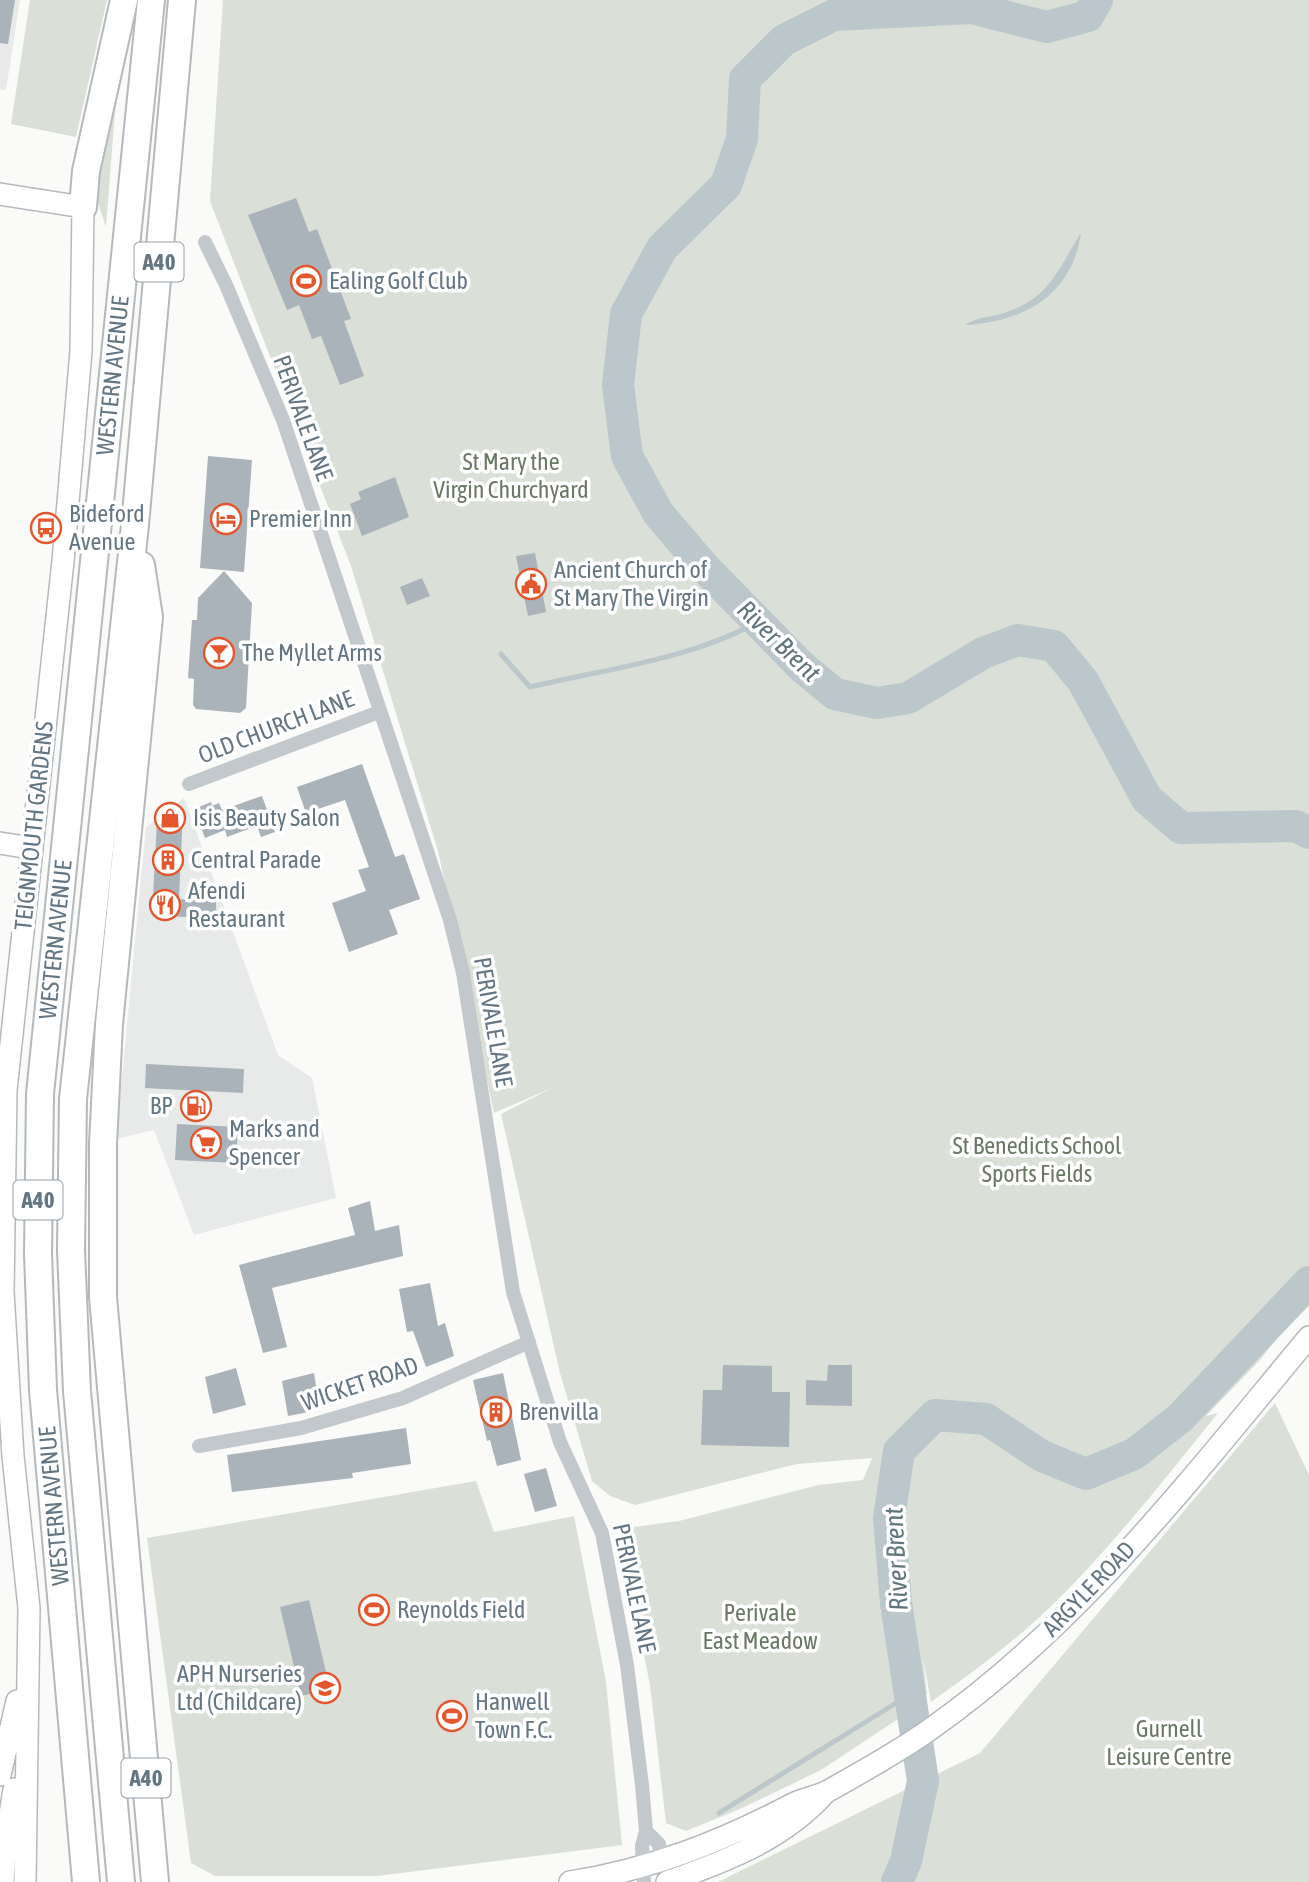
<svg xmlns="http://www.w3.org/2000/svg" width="1309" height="1882" font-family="'Asap Condensed',sans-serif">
	<rect width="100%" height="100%" fill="#fafaf8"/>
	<path fill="#e8e9e9" d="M0,0H20L6,90L0,89Z
		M184,798L278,1055L312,1078L336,1198L194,1235L154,1130L116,1139L146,827Z"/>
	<path fill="#dadfd7" d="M30,0H107L76,137L11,124Z
		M223,0H1309V1297L1260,1360L1206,1416L1218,1413C1163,1481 1108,1552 1045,1612C1009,1646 970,1674 931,1702L923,1658L927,1694L900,1711L901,1717L821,1770L740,1809L686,1831L666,1823L650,1685L619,1529L679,1521L818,1485L863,1480L872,1458L797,1464L635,1505L610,1496L592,1481L560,1373L501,1114L554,1087L494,1113L438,851L351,566L210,201Z
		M117,85L106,227L92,185Z
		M1275,1403L1309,1475V1882H718L980,1753Z
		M476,1481L494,1532L574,1516L606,1682L622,1845L377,1876H215L191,1863L147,1538Z"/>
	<path fill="#bbc7cb" d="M1081,233C1072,295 1024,322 965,325C980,316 986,318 1001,314C1050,299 1056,272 1081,233Z"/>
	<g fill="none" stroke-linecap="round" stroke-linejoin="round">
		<path stroke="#bbc7cb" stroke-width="5" d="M501,654L530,687C606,669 688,660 758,622
			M719,1813L909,1695"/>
		<path stroke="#bbc7cb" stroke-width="32" d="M1097,0L1088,16L1047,27L972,8L834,15L784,40L745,79L742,139L726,185L662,248L626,314L618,385L627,456L658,513L704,567L802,667L835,694L877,703L908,698L983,653L1018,640L1054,646L1083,681L1147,799L1181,828L1296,826L1309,833
			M897,1882L906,1861L923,1781L896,1603L889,1518L899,1451L935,1415L986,1419L1042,1456L1086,1474L1134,1454L1180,1418L1309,1282"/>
	</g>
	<path fill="#aab3b9" d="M0,0H15L8,44L0,43Z
		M296,198L309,232L317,229L351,319L344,321L364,376L340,385L321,336L312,339L299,305L287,310L248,215Z
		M208,456L252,460L244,572L200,568Z
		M395,477L409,517L362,536L350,504L361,499L358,492Z
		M535,553L546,612L528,616L516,556Z
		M224,571L252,603L246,708L240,713L196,709L193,705L194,679L188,678L192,620H197L198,598Z
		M422,578L430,596L407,605L400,587Z
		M362,764L395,857L404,854L420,899L389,910L398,934L349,952L332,903L366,891L358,870L369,867L345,800L306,813L297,787Z
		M262,796L275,832L261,837L257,826L227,837L225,830L205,838L194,809L211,802L212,806L219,803L222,810Z
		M183,811L179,899L216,901V919L152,915L157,821L165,813Z
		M146,1064L244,1069L243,1093L145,1088Z
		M177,1124L238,1127L236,1163L175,1160Z
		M370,1201L375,1231L399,1225L403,1256L272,1288L287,1347L263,1353L239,1265L355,1235L348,1208Z
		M430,1283L438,1326L445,1323L454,1356L426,1367L413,1331L407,1332L399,1289Z
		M723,1365L772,1366V1392H790L789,1447L701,1445L703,1390H722Z
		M828,1365H852V1406L806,1405V1380L827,1381Z
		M236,1368L246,1405L213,1414L205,1377Z
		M314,1373L320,1410L288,1416L282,1381Z
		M503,1373L521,1460L497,1466L490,1440L487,1441L473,1380Z
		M406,1428L411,1464L352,1473L353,1478L232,1492L227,1455Z
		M546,1468L557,1506L535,1512L524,1474Z
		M309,1600L330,1689L301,1696L280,1607Z"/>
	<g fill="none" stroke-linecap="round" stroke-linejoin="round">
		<g stroke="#b3babf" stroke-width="24">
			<path id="secondary" d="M0,194L83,207L81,351L63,561L6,1090L3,1292L13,1456L29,1608L25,1882
				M0,843L31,848
				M0,1775L17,1701
				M3,1882L5,1847L14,1789
				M570,1882C650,1870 722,1841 793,1804C804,1798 817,1797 828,1791C862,1772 900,1751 932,1728C1081,1623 1193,1476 1309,1337
				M667,1882C724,1862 783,1840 825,1793"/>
		</g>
		<g stroke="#b4b9bd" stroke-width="30">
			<g id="highway">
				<path d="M83,207L86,171L124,0"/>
				<path d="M141,565L149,617L109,1024L103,1144V1297L155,1882"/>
				<path id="s1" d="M86,1882L43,1390L38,1254L40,1094L151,0"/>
				<path d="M121,1882L77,1391L71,1250L73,1099L135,525L182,0"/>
			</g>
		</g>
		<path stroke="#c3c8cc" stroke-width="14" d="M205,242L226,285L283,420L450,920L463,973L513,1292L560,1442L602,1533L627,1665L642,1785L646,1831L642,1846L644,1882
			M189,784L379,712
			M199,1446L301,1428L403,1398L529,1342
			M646,1831L659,1844L663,1866"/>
		<use href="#secondary" stroke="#fff" stroke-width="21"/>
		<use href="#highway" stroke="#fff" stroke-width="26"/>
	</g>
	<defs>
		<g id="stadium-ring" transform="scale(1.575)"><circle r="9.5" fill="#fff" stroke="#e4572e" stroke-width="1.5"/><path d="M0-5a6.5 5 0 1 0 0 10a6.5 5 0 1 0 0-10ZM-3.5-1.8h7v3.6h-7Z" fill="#e4572e"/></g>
		<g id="hotel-ring" transform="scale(1.575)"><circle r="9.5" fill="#fff" stroke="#e4572e" stroke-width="1.5"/><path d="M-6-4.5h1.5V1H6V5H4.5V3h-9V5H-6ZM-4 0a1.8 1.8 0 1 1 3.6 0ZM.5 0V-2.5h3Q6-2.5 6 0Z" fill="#e4572e"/></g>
		<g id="bus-ring" transform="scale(1.575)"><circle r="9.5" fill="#fff" stroke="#e4572e" stroke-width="1.5"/><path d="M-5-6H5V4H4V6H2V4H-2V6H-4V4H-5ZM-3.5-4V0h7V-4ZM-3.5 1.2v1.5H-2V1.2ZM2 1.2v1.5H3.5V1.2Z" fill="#e4572e"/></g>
		<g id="civic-ring" transform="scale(1.575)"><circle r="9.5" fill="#fff" stroke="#e4572e" stroke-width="1.5"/><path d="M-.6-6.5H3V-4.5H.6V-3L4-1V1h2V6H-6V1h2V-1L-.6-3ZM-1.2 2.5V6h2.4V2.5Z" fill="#e4572e"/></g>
		<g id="bar-ring" transform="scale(1.575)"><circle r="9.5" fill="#fff" stroke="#e4572e" stroke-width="1.5"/><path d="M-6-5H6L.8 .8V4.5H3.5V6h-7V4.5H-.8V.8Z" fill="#e4572e"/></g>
		<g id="shop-ring" transform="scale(1.575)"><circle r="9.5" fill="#fff" stroke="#e4572e" stroke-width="1.5"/><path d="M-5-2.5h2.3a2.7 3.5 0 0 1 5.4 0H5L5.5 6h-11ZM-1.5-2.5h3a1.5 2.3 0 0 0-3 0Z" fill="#e4572e"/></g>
		<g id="building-ring" transform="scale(1.575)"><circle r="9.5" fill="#fff" stroke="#e4572e" stroke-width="1.5"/><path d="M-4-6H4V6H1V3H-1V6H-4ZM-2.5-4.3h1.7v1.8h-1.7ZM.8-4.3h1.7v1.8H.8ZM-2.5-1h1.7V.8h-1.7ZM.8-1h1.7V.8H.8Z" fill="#e4572e"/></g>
		<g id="restaurant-ring" transform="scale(1.575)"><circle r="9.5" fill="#fff" stroke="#e4572e" stroke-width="1.5"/><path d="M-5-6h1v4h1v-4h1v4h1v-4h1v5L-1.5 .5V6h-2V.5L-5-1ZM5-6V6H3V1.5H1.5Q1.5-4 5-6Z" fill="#e4572e"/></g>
		<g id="fuel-ring" transform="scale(1.575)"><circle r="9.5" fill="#fff" stroke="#e4572e" stroke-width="1.5"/><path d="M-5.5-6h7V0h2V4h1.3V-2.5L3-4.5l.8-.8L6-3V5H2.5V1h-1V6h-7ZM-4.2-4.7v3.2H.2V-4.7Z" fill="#e4572e"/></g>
		<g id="supermarket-ring" transform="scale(1.575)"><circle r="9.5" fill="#fff" stroke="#e4572e" stroke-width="1.5"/><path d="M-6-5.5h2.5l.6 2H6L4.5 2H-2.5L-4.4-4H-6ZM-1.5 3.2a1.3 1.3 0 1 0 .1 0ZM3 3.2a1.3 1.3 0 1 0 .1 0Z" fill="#e4572e"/></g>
		<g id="school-ring" transform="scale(1.575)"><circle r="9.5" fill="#fff" stroke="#e4572e" stroke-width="1.5"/><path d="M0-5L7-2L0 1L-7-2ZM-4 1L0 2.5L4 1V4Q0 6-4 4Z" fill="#e4572e"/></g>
	</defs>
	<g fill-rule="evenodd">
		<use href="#stadium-ring" x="306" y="281"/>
		<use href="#hotel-ring" x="226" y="519"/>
		<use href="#bus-ring" x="46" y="528"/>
		<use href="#civic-ring" x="531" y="584"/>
		<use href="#bar-ring" x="219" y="653"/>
		<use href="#shop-ring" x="170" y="818"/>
		<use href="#building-ring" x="168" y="860"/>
		<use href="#restaurant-ring" x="165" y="905"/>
		<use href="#fuel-ring" x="196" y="1106"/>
		<use href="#supermarket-ring" x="206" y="1143"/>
		<use href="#building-ring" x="496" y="1412"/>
		<use href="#stadium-ring" x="374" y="1610"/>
		<use href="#school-ring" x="325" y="1688"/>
		<use href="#stadium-ring" x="452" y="1716"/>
	</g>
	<g text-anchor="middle" stroke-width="7" stroke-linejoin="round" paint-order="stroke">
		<g fill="#fff" stroke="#939fa8" stroke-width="2">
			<rect x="134.5" y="242.5" width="49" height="39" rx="5"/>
			<rect x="13.5" y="1180.5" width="49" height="39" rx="5"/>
			<rect x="121.5" y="1758.5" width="49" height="39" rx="5"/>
		</g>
		<g font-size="23" font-weight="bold" fill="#657683">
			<text x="159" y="270">A40</text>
			<text x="38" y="1208">A40</text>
			<text x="146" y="1786">A40</text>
		</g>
		<g font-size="24" fill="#657683" stroke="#fff" text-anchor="start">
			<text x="329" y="289">Ealing Golf Club</text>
			<text x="69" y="522">Bideford<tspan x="69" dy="28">Avenue</tspan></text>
			<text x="249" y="527">Premier Inn</text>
			<text x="554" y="578">Ancient Church of<tspan x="554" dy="28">St Mary The Virgin</tspan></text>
			<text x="242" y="661">The Myllet Arms</text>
			<text x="193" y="826">Isis Beauty Salon</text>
			<text x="191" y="868">Central Parade</text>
			<text x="188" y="899">Afendi<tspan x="188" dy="28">Restaurant</tspan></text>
			<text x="173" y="1114" text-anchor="end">BP</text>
			<text x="229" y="1137">Marks and<tspan x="229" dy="28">Spencer</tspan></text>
			<text x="519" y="1420">Brenvilla</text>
			<text x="397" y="1618">Reynolds Field</text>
			<text x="302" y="1682" text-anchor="end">APH Nurseries<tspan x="302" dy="28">Ltd (Childcare)</tspan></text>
			<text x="475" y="1710">Hanwell<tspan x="475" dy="28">Town F.C.</tspan></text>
		</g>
		<g font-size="24" fill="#657683" stroke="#fff">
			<text dy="8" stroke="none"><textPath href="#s1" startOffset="1512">WESTERN AVENUE</textPath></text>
			<text transform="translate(303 418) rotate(70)" y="8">PERIVALE LANE</text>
			<text transform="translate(276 727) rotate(-21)" y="8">OLD CHURCH LANE</text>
			<text transform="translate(34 826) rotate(-84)" y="8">TEIGNMOUTH GARDENS</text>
			<text dy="8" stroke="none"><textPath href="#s1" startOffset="945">WESTERN AVENUE</textPath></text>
			<text transform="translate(493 1022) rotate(80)" y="8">PERIVALE LANE</text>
			<text transform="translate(360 1384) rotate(-19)" y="8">WICKET ROAD</text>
			<text transform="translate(54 1506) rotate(-95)" y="8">WESTERN AVENUE</text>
			<text transform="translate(634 1588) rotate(78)" y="8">PERIVALE LANE</text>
			<text transform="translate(1089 1589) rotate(-46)" y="8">ARGYLE ROAD</text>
		</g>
		<g font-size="24" fill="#687a64" stroke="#fff">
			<text x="511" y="470">St Mary the<tspan x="511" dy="28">Virgin Churchyard</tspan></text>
			<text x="1037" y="1154">St Benedicts School<tspan x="1037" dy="28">Sports Fields</tspan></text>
			<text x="760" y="1621">Perivale<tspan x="760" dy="28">East Meadow</tspan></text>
			<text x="1169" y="1737">Gurnell<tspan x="1169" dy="28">Leisure Centre</tspan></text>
		</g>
		<g font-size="26" font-style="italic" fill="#60757c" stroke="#fff">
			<text transform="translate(779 641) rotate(44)" y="9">River Brent</text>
			<text transform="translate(896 1559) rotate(-93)" y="9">River Brent</text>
		</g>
	</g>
</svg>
